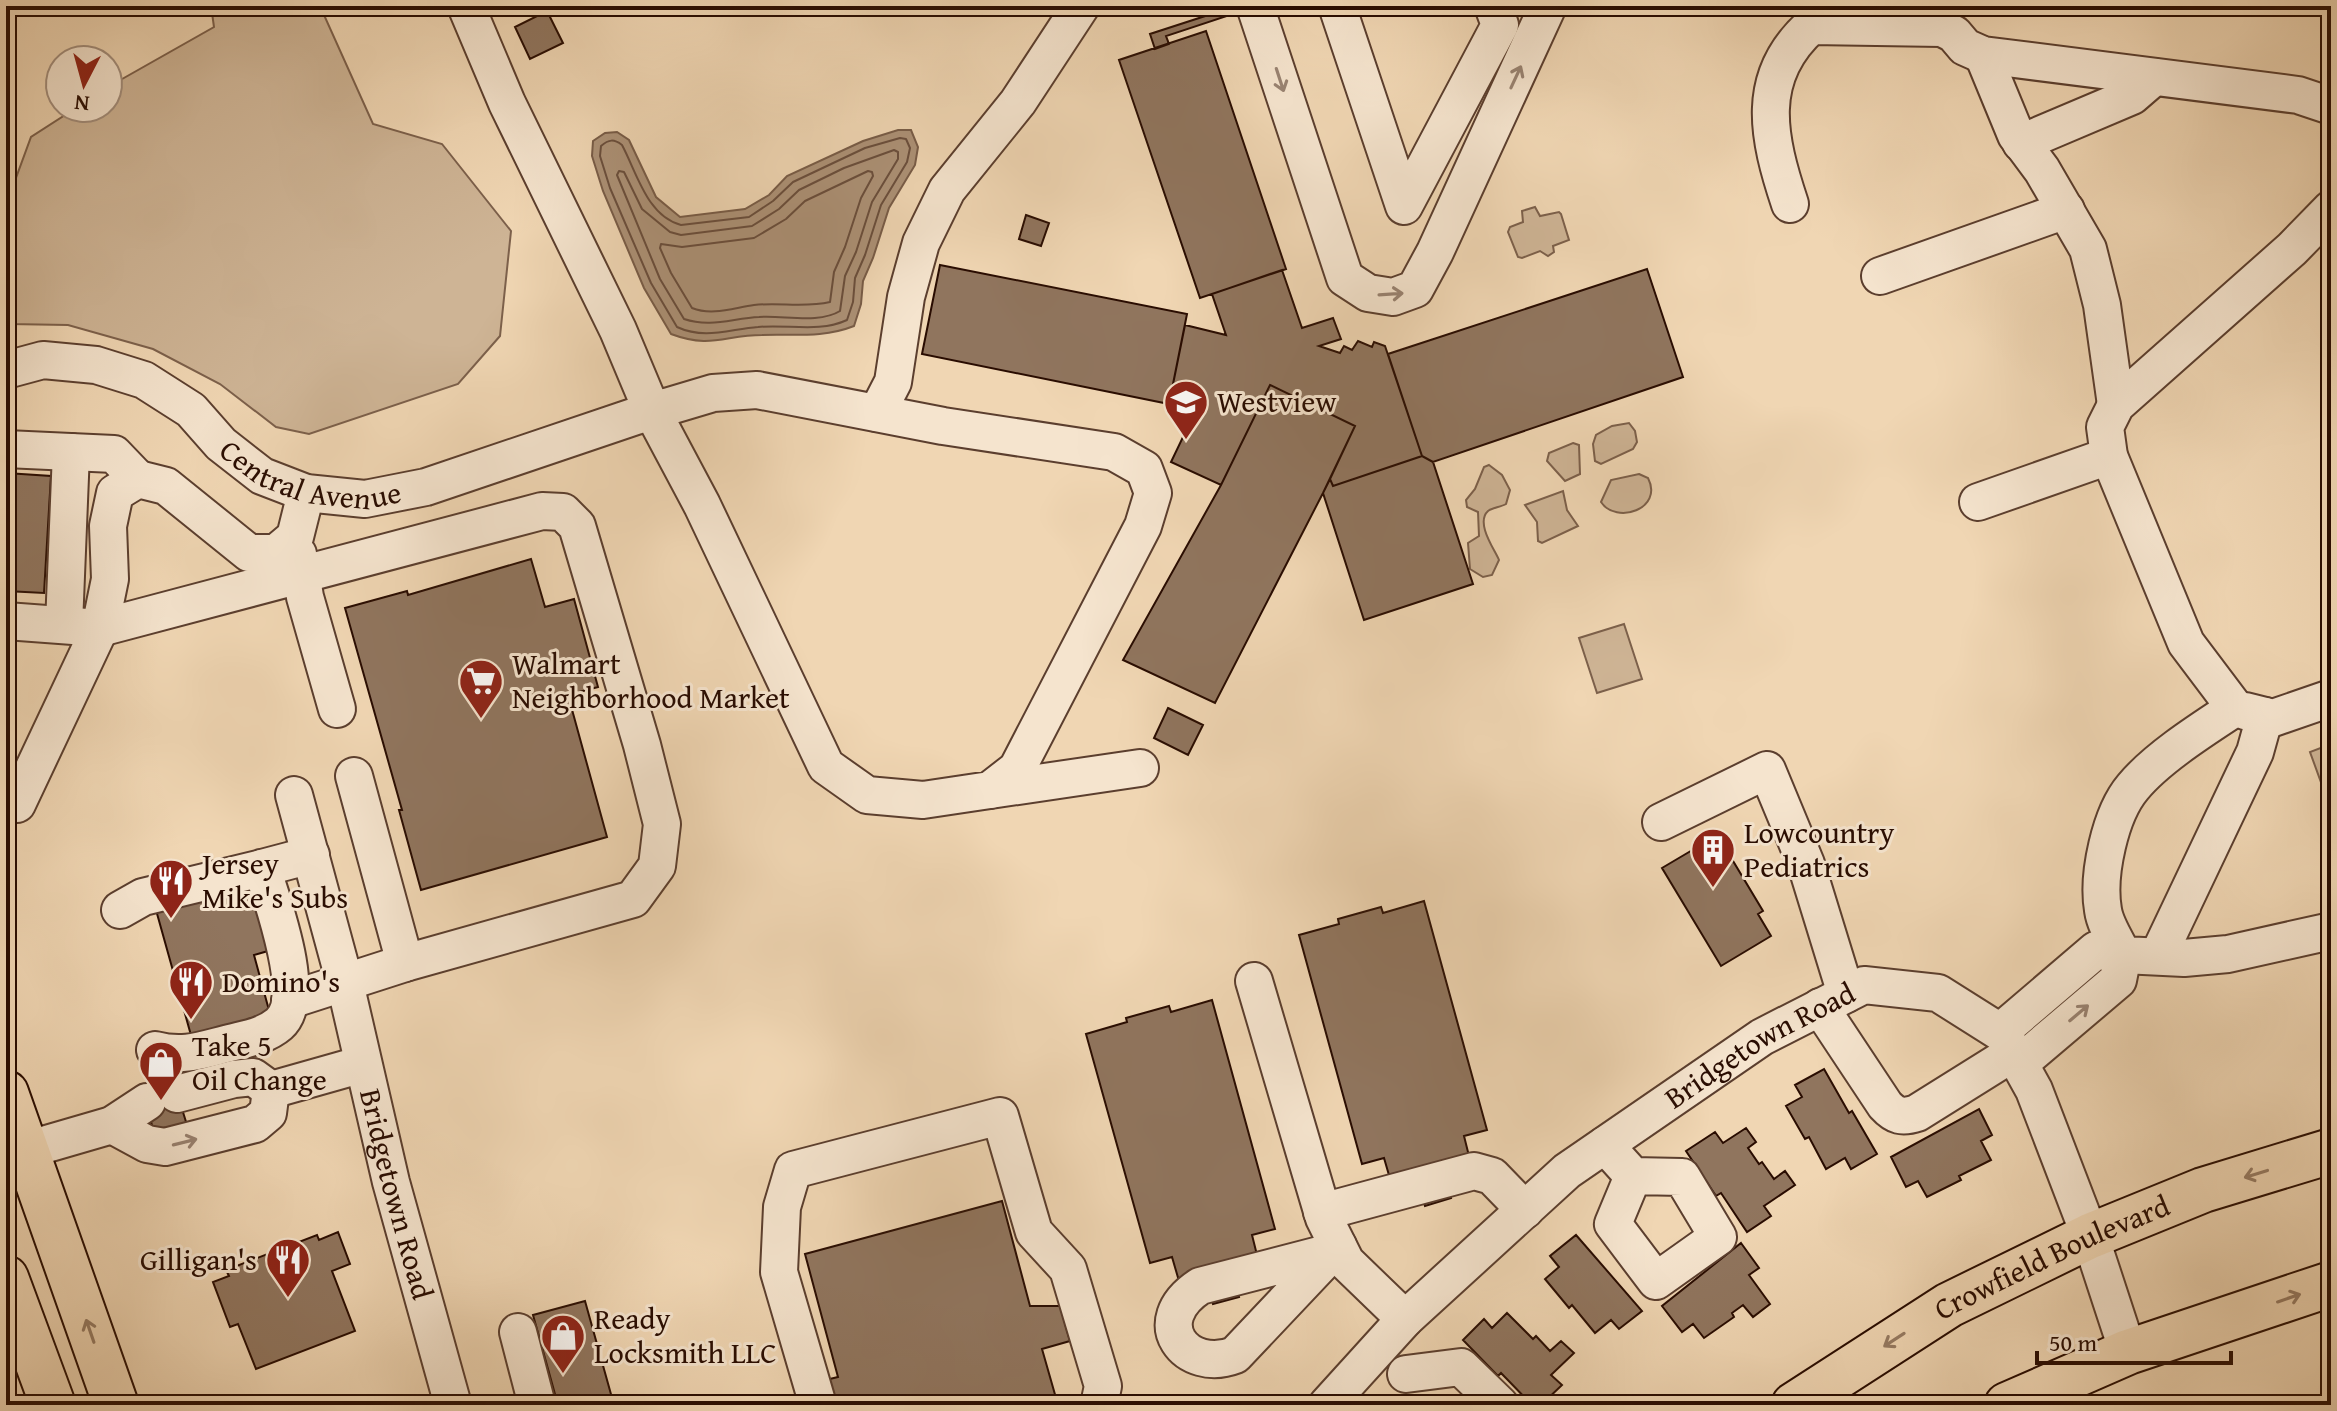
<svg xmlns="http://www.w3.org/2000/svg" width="2337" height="1411" font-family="'Gentium Book Plus',serif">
	<rect width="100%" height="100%" fill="#f0d6b3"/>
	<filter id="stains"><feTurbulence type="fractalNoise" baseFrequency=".0025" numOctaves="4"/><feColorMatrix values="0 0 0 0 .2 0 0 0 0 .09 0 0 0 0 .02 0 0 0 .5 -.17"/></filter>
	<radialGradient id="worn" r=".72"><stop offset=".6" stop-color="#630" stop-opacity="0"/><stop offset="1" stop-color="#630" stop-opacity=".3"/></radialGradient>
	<path fill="#ceb495" stroke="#7c604b" stroke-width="2" d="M211,6H320L373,124L442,144L511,231L500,336L458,384L309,434L276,427L220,384L153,349L68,325L9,324L6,314V229L9,197L31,137L76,108H108V87L214,27Z
		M1535,207L1540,216L1559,212L1561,214L1569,240L1553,246L1554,252L1548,256L1540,251L1522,258L1518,257L1508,232L1510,227L1523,222L1522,211Z
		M1629,423L1635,431L1637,442L1633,449L1601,464L1595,461L1593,444L1596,435L1612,426Z
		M1573,443L1579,445L1580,474L1565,481L1547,461L1549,453Z
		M1489,465L1502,475L1510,490L1506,504C1501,507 1491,508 1488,511C1475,523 1495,550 1499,560L1492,575L1483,577L1470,569L1468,543L1479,536L1478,512L1467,507L1466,500L1475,489L1484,467Z
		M1639,474L1648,478C1664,509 1616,525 1601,502L1611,480Z
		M1563,491L1567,510L1578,526L1542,543L1538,541L1537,522L1525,505Z
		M1624,624L1642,679L1597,693L1579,638Z
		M2331,744V810L2310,752Z"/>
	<path fill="#ac9176" stroke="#785c47" stroke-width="2" d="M898,130H911L918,147L915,165L889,208L873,258L863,281L861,304L854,326C824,338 794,334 762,335C725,335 711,349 671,334L644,288L603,191L592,156L593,141L605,133L617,132L629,140L656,197L680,217L745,209L769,195L787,176L863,141Z"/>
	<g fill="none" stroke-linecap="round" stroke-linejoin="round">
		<path stroke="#6a4e3c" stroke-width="2" d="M900,138L906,139L910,148L907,162L881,205L865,255L855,278L853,302L847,320C819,333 788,324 758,327C730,329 705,340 677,327L651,283L610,188L600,156L601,146C609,139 614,139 622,145C637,173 647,216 681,225L749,217L773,201L793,182L865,148Z
			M894,150L898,152V159L872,202L856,252L845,276L840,311C819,324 783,315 759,317C733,318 711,328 684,319L660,279L617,175L619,171L624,172L642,209L670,232L681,235L752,226L779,209L799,190L844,168Z
			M868,171L872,172L873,176L861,198L845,247L834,272L830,302C804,308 779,302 754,305C733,308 712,316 692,308L671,273L660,248L661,244L682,247L754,238L786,219L805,201Z"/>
	</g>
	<path fill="#90755e" stroke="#290c01" stroke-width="2" d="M1236,6L1239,12L1166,36L1169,44L1155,49L1150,34Z
		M547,11L563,43L530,59L515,27Z
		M1206,31L1286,269L1200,298L1119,60Z
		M1026,215L1049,223L1041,246L1019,239Z
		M940,265L1187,314L1169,404L922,354Z
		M1647,269L1683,377L1433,462L1422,456L1388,354Z
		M1282,270L1302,328L1333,318L1341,339L1319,346L1340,353L1344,346L1352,350L1358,341L1372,347L1374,342L1385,346L1422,456L1333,486L1330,479L1355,426L1270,385L1221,485L1171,462L1196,410L1169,404L1185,325L1226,335L1212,294Z
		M1270,385L1355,426L1323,493L1215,703L1123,660L1221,485Z
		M1422,456L1433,462L1473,584L1364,620L1323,493L1330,479L1333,486Z
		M6,473L51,476L44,593L6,591Z
		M531,559L545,607L574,599L598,687L568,695L607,837L421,890L399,810H402L345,608L407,591L408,595Z
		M1168,708L1203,725L1188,755L1154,738Z
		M1711,839L1721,855L1727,851L1763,911L1758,914L1771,936L1721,966L1662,868Z
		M250,885L268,951L254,955L273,1025L194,1046L156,910Z
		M1424,901L1487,1130L1464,1136L1470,1160L1443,1168L1451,1198L1425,1206L1416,1175L1391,1182L1384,1158L1362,1164L1299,935L1339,924L1338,919L1381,907L1383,913Z
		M1212,1000L1275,1229L1252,1235L1258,1259L1231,1267L1239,1297L1213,1304L1204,1274L1179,1281L1172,1257L1150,1263L1086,1034L1127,1022L1126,1018L1169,1006L1171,1012Z
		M1824,1069L1849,1113L1852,1111L1877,1154L1851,1169L1845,1158L1826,1169L1809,1137L1805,1139L1786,1106L1802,1097L1795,1085Z
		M173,1080L187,1125L154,1133L142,1088Z
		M1979,1109L1992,1135L1981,1141L1991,1160L1959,1176L1961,1180L1927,1197L1918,1181L1906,1187L1891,1157Z
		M1746,1128L1756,1142L1748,1148L1759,1164L1762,1162L1774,1179L1785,1171L1795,1185L1764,1206L1771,1216L1747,1232L1721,1193L1716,1196L1686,1151L1715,1132L1723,1143Z
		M1002,1201L1030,1306H1060L1070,1341L1042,1349L1058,1405H814L809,1384L838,1377L805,1254Z
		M338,1232L350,1264L332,1271L355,1331L256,1369L238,1324L230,1327L213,1282L229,1276L226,1270L317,1235L319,1240Z
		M1576,1235L1642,1311L1619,1329L1611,1320L1595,1333L1572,1305L1569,1308L1545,1279L1559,1267L1550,1256Z
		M1741,1243L1759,1268L1749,1275L1770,1304L1753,1317L1743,1305L1732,1313L1734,1317L1704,1338L1693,1324L1682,1332L1662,1306Z
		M585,1301L614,1405H558L533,1315Z
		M1507,1313L1533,1339L1536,1336L1550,1351L1561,1341L1574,1353L1551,1375L1562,1385L1541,1405H1532L1501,1373L1498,1376L1463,1340L1484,1319L1492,1328Z"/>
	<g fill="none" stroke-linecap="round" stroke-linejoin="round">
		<g stroke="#5b3e2e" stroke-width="40">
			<g id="minor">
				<path d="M1255,6L1345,278L1368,293L1393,297L1415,289L1435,252L1548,6"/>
				<path d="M1337,6L1404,206L1500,25L1493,6"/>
				<path d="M1983,55L2016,135L2042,170L2088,249L2102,305L2116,405"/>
				<path d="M2021,143L2132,96L2154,77"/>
				<path d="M1790,204C1768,138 1754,77 1811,26L1942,28L1954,34L1965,47L1983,55L2298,95L2331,106"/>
				<path d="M2331,209L2292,249L2116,405L2105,427L2109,456L2186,643L2235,708C2203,729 2157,758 2133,787C2110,814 2097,875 2103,910C2105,925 2116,941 2123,955L2184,958L2228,954L2331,931"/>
				<path d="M1880,276L2066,210"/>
				<path id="s1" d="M6,370L43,360L96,365L144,380L191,410L221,444L262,476L306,493L365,499L426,487L636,416L713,393L757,390L943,426L1114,452L1144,469L1153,493L1143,526L1017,769L990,790L923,800L867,795L826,766L702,505L652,411L618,330L507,103L466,6"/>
				<path d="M877,413L893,382L906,297L921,243L947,190L1018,102L1081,6"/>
				<path d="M6,449L114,454L138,479"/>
				<path d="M1978,502L2109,456"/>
				<path d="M298,554L305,597L337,709"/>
				<path d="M6,621L100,628L542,511L563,512L577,526L642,745L662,824L657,866L633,899L405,963L290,1000"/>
				<path d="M64,625L71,452"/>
				<path d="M2245,711L2273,718L2331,698"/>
				<path d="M354,776L405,963"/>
				<path d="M990,790L1140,768"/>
				<path id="s2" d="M294,795L345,983L391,1182L453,1405"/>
				<path d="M17,804L100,628L110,579L108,526L115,493L138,479L166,486L249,553H276L295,537L306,493"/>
				<path d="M1661,822L1767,770L1806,864L1846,994"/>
				<path d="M120,910L143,897L262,868"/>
				<path d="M2158,956L2255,752L2265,716"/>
				<path d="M1254,981L1324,1218L1346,1262L1405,1319"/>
				<path d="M1820,1007L1885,1105C1895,1116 1902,1118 1917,1113L2013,1053"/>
				<path d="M2000,1032L2096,950L2123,955L2118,980L2019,1064"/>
				<path d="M155,1050C185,1058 204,1049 234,1042C250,1038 266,1035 279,1024C309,998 272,901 262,868L311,855"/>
				<path d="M271,1090L363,1064"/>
				<path d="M177,1094L234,1079L253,1077L271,1090"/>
				<path d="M112,1125L147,1144L165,1147L255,1124L268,1113L271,1090"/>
				<path d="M1605,1145L1633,1176L1613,1224L1656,1281L1718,1237L1682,1177L1633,1176"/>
				<path d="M26,1150L112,1125L147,1102"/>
				<path d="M1322,1212L1474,1171L1492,1176L1525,1210"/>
				<path d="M1331,1252L1200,1286C1145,1322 1186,1374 1235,1355L1338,1246"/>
				<path d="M518,1332L537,1405"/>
				<path d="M1406,1374L1461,1367L1500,1405"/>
				<path d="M818,1405L779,1272L782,1207L793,1170L1000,1116L1034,1232L1068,1269L1103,1386L1099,1405"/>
				<path id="s3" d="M1327,1405L1405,1319L1567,1171L1762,1037L1864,985L1938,993L2003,1034L2034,1090L2090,1236L2128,1352"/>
			</g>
		</g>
		<g stroke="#290c01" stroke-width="48">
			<g id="major">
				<path d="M6,1093L116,1405"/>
				<path d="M6,1278L53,1405"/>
				<path id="s4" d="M1794,1405L1949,1305L2090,1236L2203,1190L2331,1151"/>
				<path d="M2007,1405L2128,1352L2331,1284"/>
			</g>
		</g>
		<use href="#minor" stroke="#f5e4ce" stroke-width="36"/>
		<use href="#major" stroke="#f0d6b3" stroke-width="44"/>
	</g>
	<defs><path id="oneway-shaft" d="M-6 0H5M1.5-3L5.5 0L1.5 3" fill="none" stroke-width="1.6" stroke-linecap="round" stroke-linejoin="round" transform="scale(2)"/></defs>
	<g stroke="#998372">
		<use href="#oneway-shaft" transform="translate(1516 77) rotate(-65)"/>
		<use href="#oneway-shaft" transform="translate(1280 80) rotate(72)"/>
		<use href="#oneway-shaft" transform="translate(1391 294) rotate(-4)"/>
		<use href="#oneway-shaft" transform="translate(2079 1013) rotate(-40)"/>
		<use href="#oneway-shaft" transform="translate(185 1142) rotate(-14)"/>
	</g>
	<g stroke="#967b63">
		<use href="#oneway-shaft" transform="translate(2256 1174) rotate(163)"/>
		<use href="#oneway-shaft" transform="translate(2289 1298) rotate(-19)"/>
		<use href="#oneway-shaft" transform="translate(90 1331) rotate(-109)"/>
		<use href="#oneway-shaft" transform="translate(1894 1340) rotate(147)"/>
	</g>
	<defs>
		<g id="school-pin" transform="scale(2.3)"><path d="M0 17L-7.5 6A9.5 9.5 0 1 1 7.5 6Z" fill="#8f2418" stroke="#f5e4ce"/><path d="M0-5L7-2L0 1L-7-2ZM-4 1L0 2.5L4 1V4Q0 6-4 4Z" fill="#fff"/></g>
		<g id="supermarket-pin" transform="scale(2.3)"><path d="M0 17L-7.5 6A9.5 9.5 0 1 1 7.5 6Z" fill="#8f2418" stroke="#f5e4ce"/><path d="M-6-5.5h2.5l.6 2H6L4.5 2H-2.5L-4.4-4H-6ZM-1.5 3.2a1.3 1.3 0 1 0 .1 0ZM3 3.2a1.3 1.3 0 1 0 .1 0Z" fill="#fff"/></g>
		<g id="building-pin" transform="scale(2.3)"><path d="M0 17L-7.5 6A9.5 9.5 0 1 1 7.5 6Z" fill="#8f2418" stroke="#f5e4ce"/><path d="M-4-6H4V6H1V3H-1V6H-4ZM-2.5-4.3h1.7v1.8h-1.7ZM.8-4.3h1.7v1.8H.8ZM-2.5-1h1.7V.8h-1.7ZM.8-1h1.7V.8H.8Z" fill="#fff"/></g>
		<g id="restaurant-pin" transform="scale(2.3)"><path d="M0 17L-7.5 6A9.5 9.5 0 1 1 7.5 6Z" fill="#8f2418" stroke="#f5e4ce"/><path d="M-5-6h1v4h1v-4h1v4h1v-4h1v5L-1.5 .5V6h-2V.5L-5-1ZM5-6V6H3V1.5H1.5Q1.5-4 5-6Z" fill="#fff"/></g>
		<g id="shop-pin" transform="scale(2.3)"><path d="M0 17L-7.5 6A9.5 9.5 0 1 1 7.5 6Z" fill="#8f2418" stroke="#f5e4ce"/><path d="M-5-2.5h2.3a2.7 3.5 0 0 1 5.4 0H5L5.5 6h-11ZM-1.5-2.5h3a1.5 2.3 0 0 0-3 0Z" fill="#fff"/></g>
	</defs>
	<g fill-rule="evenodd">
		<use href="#school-pin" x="1186" y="402"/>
		<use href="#supermarket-pin" x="481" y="681"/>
		<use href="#building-pin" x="1713" y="850"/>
		<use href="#restaurant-pin" x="171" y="881"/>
		<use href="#restaurant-pin" x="191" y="982"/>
		<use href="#shop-pin" x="161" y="1063"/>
		<use href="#restaurant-pin" x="288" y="1260"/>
		<use href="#shop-pin" x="563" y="1336"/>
	</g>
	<g text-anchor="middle" stroke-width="6" stroke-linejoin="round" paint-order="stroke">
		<g font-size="30" fill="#290c01" stroke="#f5e4ce" text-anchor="start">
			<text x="1217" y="412">Westview</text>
			<text x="512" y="674">Walmart<tspan x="512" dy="34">Neighborhood Market</tspan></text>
			<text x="1744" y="843">Lowcountry<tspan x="1744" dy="34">Pediatrics</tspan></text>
			<text x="202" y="874">Jersey<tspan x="202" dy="34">Mike's Subs</tspan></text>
			<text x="222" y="992">Domino's</text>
			<text x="192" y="1056">Take 5<tspan x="192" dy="34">Oil Change</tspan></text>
			<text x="257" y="1270" text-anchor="end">Gilligan's</text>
			<text x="594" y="1329">Ready<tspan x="594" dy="34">Locksmith LLC</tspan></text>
		</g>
		<g font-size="30" fill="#290c01" stroke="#f5e4ce">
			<text dy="10" stroke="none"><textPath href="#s1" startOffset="342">Central Avenue</textPath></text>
			<text dy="10" stroke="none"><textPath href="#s3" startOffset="566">Bridgetown Road</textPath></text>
			<text dy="10" stroke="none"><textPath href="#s2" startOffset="412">Bridgetown Road</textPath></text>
			<text dy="10" stroke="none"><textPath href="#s4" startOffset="298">Crowfield Boulevard</textPath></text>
		</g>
	</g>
	<rect width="2337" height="1411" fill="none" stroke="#f0d6b3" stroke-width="32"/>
	<rect x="8" y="8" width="2321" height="1395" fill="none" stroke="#290c01" stroke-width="4"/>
	<rect x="16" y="16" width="2305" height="1379" fill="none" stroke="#290c01" stroke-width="2"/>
	<g transform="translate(84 84) rotate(186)"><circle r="38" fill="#f5e4ce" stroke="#a38e7c" stroke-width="2"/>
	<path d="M0-6L14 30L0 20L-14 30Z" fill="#8f2418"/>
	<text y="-12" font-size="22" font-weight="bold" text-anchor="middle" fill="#290c01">N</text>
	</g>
	<path d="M2037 1351v12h194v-12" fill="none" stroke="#290c01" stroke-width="4"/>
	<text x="2049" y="1351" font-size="24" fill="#290c01" stroke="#f5e4ce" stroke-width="6" paint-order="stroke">50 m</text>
	<rect width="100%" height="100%" filter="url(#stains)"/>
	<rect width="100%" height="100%" fill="url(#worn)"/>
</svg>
